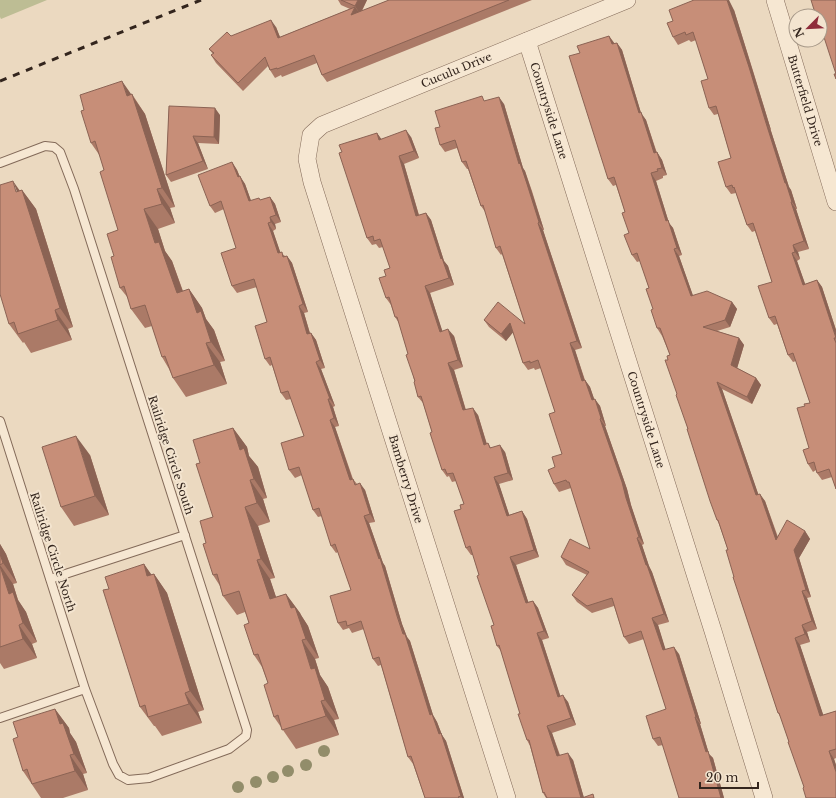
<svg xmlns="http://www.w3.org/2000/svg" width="836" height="798" font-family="'Libre Baskerville',serif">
	<rect width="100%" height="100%" fill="#ebd9c0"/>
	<path fill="#bdbd94" d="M0,0H47L1,19L0,17Z"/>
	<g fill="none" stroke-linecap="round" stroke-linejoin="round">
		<g stroke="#836a59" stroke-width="10">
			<path id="service" d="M0,163L45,146L54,147L60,152L74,189L247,730L246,736L229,749L149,778L128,780L119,775L113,764L85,689L0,421
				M50,579L185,535
				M0,718L85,689"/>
		</g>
		<g stroke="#836a59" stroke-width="18">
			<g id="minor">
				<path id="s1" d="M775,0L836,202"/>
				<path id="s2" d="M527,41L713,631L764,798"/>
				<path id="s3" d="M507,798L312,182L307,159L311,135L322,125L627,0"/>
			</g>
		</g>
		<use href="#service" stroke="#f6e7d2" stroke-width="8"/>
		<use href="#minor" stroke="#f6e7d2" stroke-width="17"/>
		<path stroke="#33251d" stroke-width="3" stroke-dasharray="7 7" stroke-linecap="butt" d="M0,81L201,0"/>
	</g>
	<g fill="#928d6a">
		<circle cx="324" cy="751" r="6"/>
		<circle cx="306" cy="765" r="6"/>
		<circle cx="288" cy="771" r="6"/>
		<circle cx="273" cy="777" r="6"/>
		<circle cx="256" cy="782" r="6"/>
		<circle cx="238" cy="787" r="6"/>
	</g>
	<path fill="#ab7a67" d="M338,0H367L362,11L389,0H532L327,82L322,75L317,63L282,77L281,75L275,78L270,70L268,66L243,91L216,63L211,55L213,54L209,49L231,36L276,27L280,37L350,9L341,5Z
		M734,10L754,74L771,130V131L789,187L791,190L797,209H796L809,249L798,252L800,259L797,261L805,284L817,280L822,287L836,330V489L832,477L822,480L817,473L816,470L813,472L808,464L809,448L805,406L810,403L796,361L793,362L788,355L777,324L774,325L769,318L772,282L755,231L752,232L747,225L736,193L731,194L726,187L731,158L718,114L714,115L709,108L708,79L696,40L691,42L689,40L678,45L673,37Z
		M609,36L615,44L617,43L622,50L641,113L646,120L657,153V152L662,160L667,175L663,176V178L656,181L669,223L673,228L682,255L679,256L693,296L732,302L737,309L730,327L717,331L739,338L744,345L737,368L756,378L761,385L752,404L722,389L758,494L765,501L778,537L805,531L810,539L799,558L811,597L807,598L817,629L807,632L810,642L800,645L823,715L836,711V758L834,759L836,765V798L804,787L781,718L778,713L734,577L728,550L719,524L717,520L688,429L677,394L668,360L670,355L662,336L657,328L649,288L640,261L637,262L632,255L629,233L625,212L616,185L613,186L608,179L580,53Z
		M132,94L145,114L175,207L170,208L175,223L158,229L165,251L172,261L183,291L189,289L202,308L206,319L214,330L225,361L220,362L227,384L186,397L173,378L169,369L162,357L152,326L145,328L131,309L128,298L120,288L114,256L118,230L104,170L100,156L91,143Z
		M486,101L504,104L523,168L525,171L532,191L544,230H543L582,348L575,350L585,380L590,387L594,399L600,406L606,426H605L627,489L631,505L644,544L642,545L649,566L652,572L669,622L658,625L665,649L679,654L701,724H700L709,754L713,758L724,798H679L663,745L658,746L653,739L666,709L644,639L629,644L624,637L614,606L592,613L577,602L572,595L587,575L566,565L561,557L590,549L571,488L559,492L554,484L555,467L562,454L555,412L541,368L535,370L534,368L528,370L523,363L513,332L506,341L489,327L484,320L525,324L502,254L501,255L496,248L486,213L481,206L468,169H467L462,162L457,148L445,152L440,145V127Z
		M169,106L220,115L219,144L198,143L208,169L171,182L166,175Z
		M377,133L381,139L411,137L419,158L404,164L419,215L426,213L431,220L444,261L448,266L454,285L430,293L442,331L454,336L463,367L454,370L466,410L478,415L487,444L488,443L491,448L505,452L513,480L499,484L509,515L522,511L527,519L539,557L516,565L528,602L533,601L538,608L549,638L542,640L560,696L568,702L576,725L552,733L560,755L573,760L584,798H596H546L543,793L530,746L527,740L520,714L501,651L497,646L494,625L473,555H471L466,548L461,509L464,504L456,481L452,482L449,476L447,477L442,470L432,432L423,403L418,397L408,354L399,323L395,317L391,305L386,298V276L390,268L383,247L379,248L376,244L372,245L367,238L342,152Z
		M232,162L237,170L240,177L245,184L251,201L260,200L270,197L275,204L281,222L275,224L276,229L273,231L280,252L285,256H287L292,263L308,312L304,313L310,333H311L316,340L325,368L321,369L335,406L333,407L339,426L335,427L353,479L357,484L365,490L375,522L369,523L383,563L385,566L402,624L407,637L410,641L433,715L437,722L442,735L446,741L464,798H425L413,764L408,757L381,665L378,666L373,659L364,629L352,633L349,628L343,630L338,623L351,590L338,552L336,553L331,546L322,516L318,517L313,510L302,475L295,478L289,470L304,436L291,399L286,400L281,393L272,365L270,366L265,359L267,322L257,287L237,293L232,286L236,248L224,209L215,213L210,206Z
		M22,190L36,209L73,327L68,329L72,340L31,353L24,342L23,343L9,324L20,191Z
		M233,428L247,447L249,456L258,467L267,498L263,499L270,522L258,526L275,578L270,579L276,597L286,594L300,613L301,615L308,626L319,658L315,659L320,675L328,687L339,719L334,720L339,735L296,749L274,717L268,683L262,667L254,655L249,623L245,612L237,615L223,596L220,586L213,575L206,543L213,517L200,463Z
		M90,455L109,515L74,526L61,507Z
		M0,544L6,554L17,583L13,584L18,600L26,612L37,642L32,644L37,658L4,669L0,663Z
		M144,564L151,575L154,574L167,593L204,710L198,712L202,723L162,736L155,726H154L140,707L109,589Z
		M55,709L69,728L70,733L76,742L87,773L83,774L88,790L63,798H41L23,771L18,737Z"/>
	<path fill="#8b6354" d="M358,0H367L360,14L355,6Z
		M727,0H729L734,10L771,130L766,123Z
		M355,7L360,14L351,15Z
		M271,20L276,27L283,45L278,38Z
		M609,36L614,43L617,52L612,44Z
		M617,43L622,50L641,113L646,120L659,161L654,153L639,113Z
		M122,81L145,114L175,207L162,188L127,96Z
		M499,97L504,104L523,168L525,171L544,230L539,222L519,164Z
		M215,108L220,115L219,144L214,137Z
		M766,123L771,131L789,187L791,190L797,209L792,202L785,183Z
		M406,130L411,137L419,158L414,151Z
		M377,133L382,140H379Z
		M193,136L198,143L208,169L203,161Z
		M657,152L662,160L667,175L662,168Z
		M399,156L404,164L421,223L416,216Z
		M232,162L237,170L243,185L238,177Z
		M651,173L656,181L669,223L673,228L682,255L677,248L666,221Z
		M240,176L245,184L254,209L249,201Z
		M13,181L25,198L22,190L36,209L73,327L60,308Z
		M157,189L170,208L175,223L162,204Z
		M270,197L275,204L281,222L276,215Z
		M791,202L796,209L809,249L804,241Z
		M144,209L158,229L165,251L172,261L190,312L177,293L155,243Z
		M426,213L431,220L444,261L448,266L454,285L449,278L441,259Z
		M270,217L275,224L276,229L271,222Z
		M268,223L273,231L283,260L278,253Z
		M538,223L543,230L582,348L577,341Z
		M793,245L798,252L800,259L795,252Z
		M674,249L679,256L696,304L691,296Z
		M792,253L797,261L808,292L803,285Z
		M287,256L292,263L308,312L303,304Z
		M817,280L822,287L836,330V338Z
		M425,286L430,293L445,339L440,332Z
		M189,289L202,308L206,319L214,330L225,361L211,342L197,313Z
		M732,302L737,309L730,327L725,320Z
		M299,306L304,313L312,341L307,334Z
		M55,310L68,329L72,340L58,320Z
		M510,323L515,330L506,341L501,334Z
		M448,329L454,336L463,367L458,360Z
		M311,333L316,340L325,368L320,360Z
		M739,338L744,345L736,372L731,365Z
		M206,343L220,362L227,384L214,365Z
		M570,343L575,350L587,388L582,381Z
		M316,362L321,369L335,406L330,399Z
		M448,363L454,370L468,418L463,410Z
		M756,378L761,385L752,404L747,397Z
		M585,380L590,387L597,407L592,400Z
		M717,382L722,389L761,502L756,495Z
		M328,399L333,407L339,426L334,418Z
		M595,399L600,406L606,426L601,418Z
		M473,408L478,415L489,452L484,445Z
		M600,419L605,426L627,489L631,505L644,544L639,537Z
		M330,420L335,427L355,487L350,480Z
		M233,428L247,447L249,456L258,467L267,498L254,479L240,450Z
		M76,436L90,455L109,515L95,496Z
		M500,445L505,452L513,480L508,473Z
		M494,477L499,484L512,523L507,516Z
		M250,480L263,499L270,522L257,503Z
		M360,483L365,490L375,522L370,514Z
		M760,494L765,501L781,548L776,540Z
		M245,507L258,526L275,578L261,559Z
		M522,511L527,519L539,557L534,550Z
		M364,516L369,523L383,563L385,566L402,624L407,637L410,641L433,715L437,722L442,735L446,741L464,798H462L461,796L439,734L430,715L379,559Z
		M805,531L810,539L799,558L811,597L806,590L794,550Z
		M637,538L642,545L649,566L652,572L669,622L664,614L646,565Z
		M0,544L6,554L17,583L3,563L0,554Z
		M510,557L516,565L531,610L526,603Z
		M257,560L270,579L283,618L270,599Z
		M144,564L156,581L154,574L167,593L204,710L190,691L147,576Z
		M0,565L13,584L18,600L26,612L37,642L23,623L9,594Z
		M802,591L807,598L817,629L812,621Z
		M286,594L300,613L301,615L308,626L319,658L306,639L291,608Z
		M533,601L538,608L549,638L544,631Z
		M652,618L658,625L668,657L663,650Z
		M19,625L32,644L37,658L23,639Z
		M802,625L807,632L810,642L805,634Z
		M537,633L542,640L563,704L558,697Z
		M795,638L800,645L826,723L820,716Z
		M302,640L315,659L320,675L328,687L339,719L325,700L311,669Z
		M674,647L679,654L701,724L696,717Z
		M185,693L198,712L202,723L189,704Z
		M563,695L568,702L576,725L571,718Z
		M321,701L334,720L339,735L326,716Z
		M55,709L69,728L70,733L76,742L87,773L74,754L60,724Z
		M695,717L700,724L709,754L713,758L724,798H721Z
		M547,726L552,733L562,763L557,756Z
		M829,751L834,759L836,765V772Z
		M568,753L573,760L584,798H581Z
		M70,755L83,774L88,790L75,771Z"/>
	<path fill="#c78e78" stroke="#8b6354" d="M341,0H358L355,6Z
		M389,0H509L322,75L314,55L277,69V68L270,70L265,57L238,83L211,55L214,53L209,49L227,32L231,36L271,20L278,38L355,7L351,15Z
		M694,0H727L749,67L766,123L785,183H786L792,202H791L804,241L793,245L795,252L792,253L803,285L817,280L836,338H834L836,343V489L829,469L817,473L814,462L808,464L803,450L809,448L797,408L805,406L804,404L810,403L793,353L788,355L775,316L769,318L758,286L772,282L753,223L747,225L734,187L733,188L732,185L726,187L718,162L731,158L716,106L709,108L701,81L708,79L693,32L686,35L685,32L673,37L667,23L673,21L669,10Z
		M811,0H836V79L834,74H836L820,25V16H816Z
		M609,36L612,44L617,43L639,113L641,112L654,153L657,152L662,168L657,169L658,171L651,173L666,221L668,220L677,248L674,249L691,296L707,291L732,302L725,320L703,327L739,338L731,365L756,378L747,397L717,382L756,495L760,494L776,540L787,520L805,531L794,550L806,590L802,591L812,621L802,625L805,634L795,638L820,716L836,711V749L829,751L836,772V798H806L803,788L804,787L788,742H789L779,713H778L733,577H734L726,550H728L718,520H717L710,501L687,429H688L676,395L677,394L665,360H668L667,356L670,355L660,328H657L651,310L653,309L646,289L649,288L637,253L632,255L624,235L629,233L622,213L625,212L614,177L608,179L569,56L580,53L577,46Z
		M122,81L127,96L132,94L162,188L157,189L162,204L144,209L155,243L159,242L177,293L189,289L197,313L201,311L211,342L206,343L214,365L173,378L165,356L162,357L145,305L131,309L124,286L120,288L111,257L114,256L107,234L118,230L100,172L104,170L95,141L91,143L81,111L84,110L80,95Z
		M482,96L484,101L499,97L519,164L520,163L527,184L539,222L538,223L577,341L570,343L582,381L585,380L592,400L595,399L601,418L600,419L622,482L626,498L639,537L637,538L646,565H647L664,614L652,618L663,650L674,647L696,717H695L706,752L708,751L721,798H679L660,737L653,739L646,716L666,709L641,631L624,637L612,598L587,606L572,595L589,572L561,557L570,539L590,549L569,482H567L566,480L554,484L548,470L555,467L552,457L562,454L549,414L555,412L538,360L530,363V361L523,363L510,323L501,334L484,320L498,302L525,324L500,246L496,248L483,205L481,206L466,161L462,162L455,140L440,145L435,128L440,127L435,111Z
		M169,106L215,108L214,137L193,136L203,161L166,175Z
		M406,130L414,151L399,156L416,216L426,213L441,259L442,258L449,278L425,286L440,332L448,329L458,360L448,363L463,410L473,408L484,445L488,443L490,448L500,445L508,473L494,477L507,516L522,511L534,550L510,557L526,603L533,601L544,631L537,633L558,697L563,695L571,718L547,726L557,756L568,753L581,798H547L544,792L543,793L529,740H527L518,714H520L499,645L497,646L491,626L494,625L477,576L479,575L470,546L466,548L454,511L461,509L460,505L464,504L453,473L447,474L445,469L442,470L430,433L432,432L421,396L418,397L414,382L415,381L406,355L408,354L397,317H395L389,297L386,298L379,278L386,276L384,270L390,268L380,239L374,241L373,236L367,238L339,153L342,152L339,145L377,133L379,140Z
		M232,162L238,177L240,176L249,201L259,198L260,200L270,197L276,215L270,217L271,222L268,223L278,253L282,252L283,257L287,256L303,304L299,306L307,334L311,333L320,360L316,362L330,399H328L334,418L330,420L350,480L353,479L355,485L360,483L370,514L364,516L379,559L380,558L397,616L403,634H405L430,715L432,714L439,734L441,733L461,796L458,797L459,798H425L411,756L408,757L379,657L373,659L361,621L347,626L346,621L338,623L330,596L351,590L335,544L331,546L319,508L313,510L299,467L289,470L281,443L304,436L288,391L281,393L270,357L265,359L255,326L267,322L254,279L232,286L221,253L236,248L221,201L210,206L198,175Z
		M13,181L16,192L22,190L60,308L55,310L58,320L18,334L14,322L9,324L0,294V185Z
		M233,428L240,450L244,448L254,479L250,480L257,503L245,507L261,559L257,560L270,599L286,594L291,608L295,607L306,639L302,640L311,669L315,668L325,700L321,701L326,716L282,730L278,715L274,717L264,685L268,683L258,654L254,655L244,625L249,623L239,591L223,596L217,574L213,575L203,544L206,543L200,521L213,517L196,464L200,463L193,440Z
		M76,436L95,496L61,507L42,447Z
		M0,554L3,563L0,565Z
		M144,564L147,576L154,574L190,691L185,693L189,704L148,717L145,705L140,707L103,590L109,589L105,577Z
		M0,566L9,594L13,592L23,623L19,625L23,639L0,647Z
		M55,709L60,724L63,723L74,754L70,755L75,771L32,784L27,769L23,771L13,739L18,737L13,722Z
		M593,794L594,798H582Z"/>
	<g text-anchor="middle" stroke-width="4" stroke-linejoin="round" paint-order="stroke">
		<g font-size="11" fill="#33251d" stroke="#f3e4cf">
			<text dy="4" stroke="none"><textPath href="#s3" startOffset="854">Cuculu Drive</textPath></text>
			<text dy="4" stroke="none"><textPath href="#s1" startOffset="105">Butterfield Drive</textPath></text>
			<text dy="4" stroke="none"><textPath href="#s2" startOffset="73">Countryside Lane</textPath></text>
			<text dy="4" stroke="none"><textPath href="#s2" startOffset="397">Countryside Lane</textPath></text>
			<text transform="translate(171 455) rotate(72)" y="4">Railridge Circle South</text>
			<text transform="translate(406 479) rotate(73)" y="4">Bamberry Drive</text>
			<text transform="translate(53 552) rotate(72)" y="4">Railridge Circle North</text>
		</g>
	</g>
	<g transform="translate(808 28) rotate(246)"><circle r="19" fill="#f3e4cf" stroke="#a69888"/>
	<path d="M0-3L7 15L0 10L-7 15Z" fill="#8f2c3a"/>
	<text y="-6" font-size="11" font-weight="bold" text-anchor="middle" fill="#33251d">N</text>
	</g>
	<path d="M700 782v6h58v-6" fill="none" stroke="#33251d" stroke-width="2"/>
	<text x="706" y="782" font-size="12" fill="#33251d" stroke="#f3e4cf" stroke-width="3" paint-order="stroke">20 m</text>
</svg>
